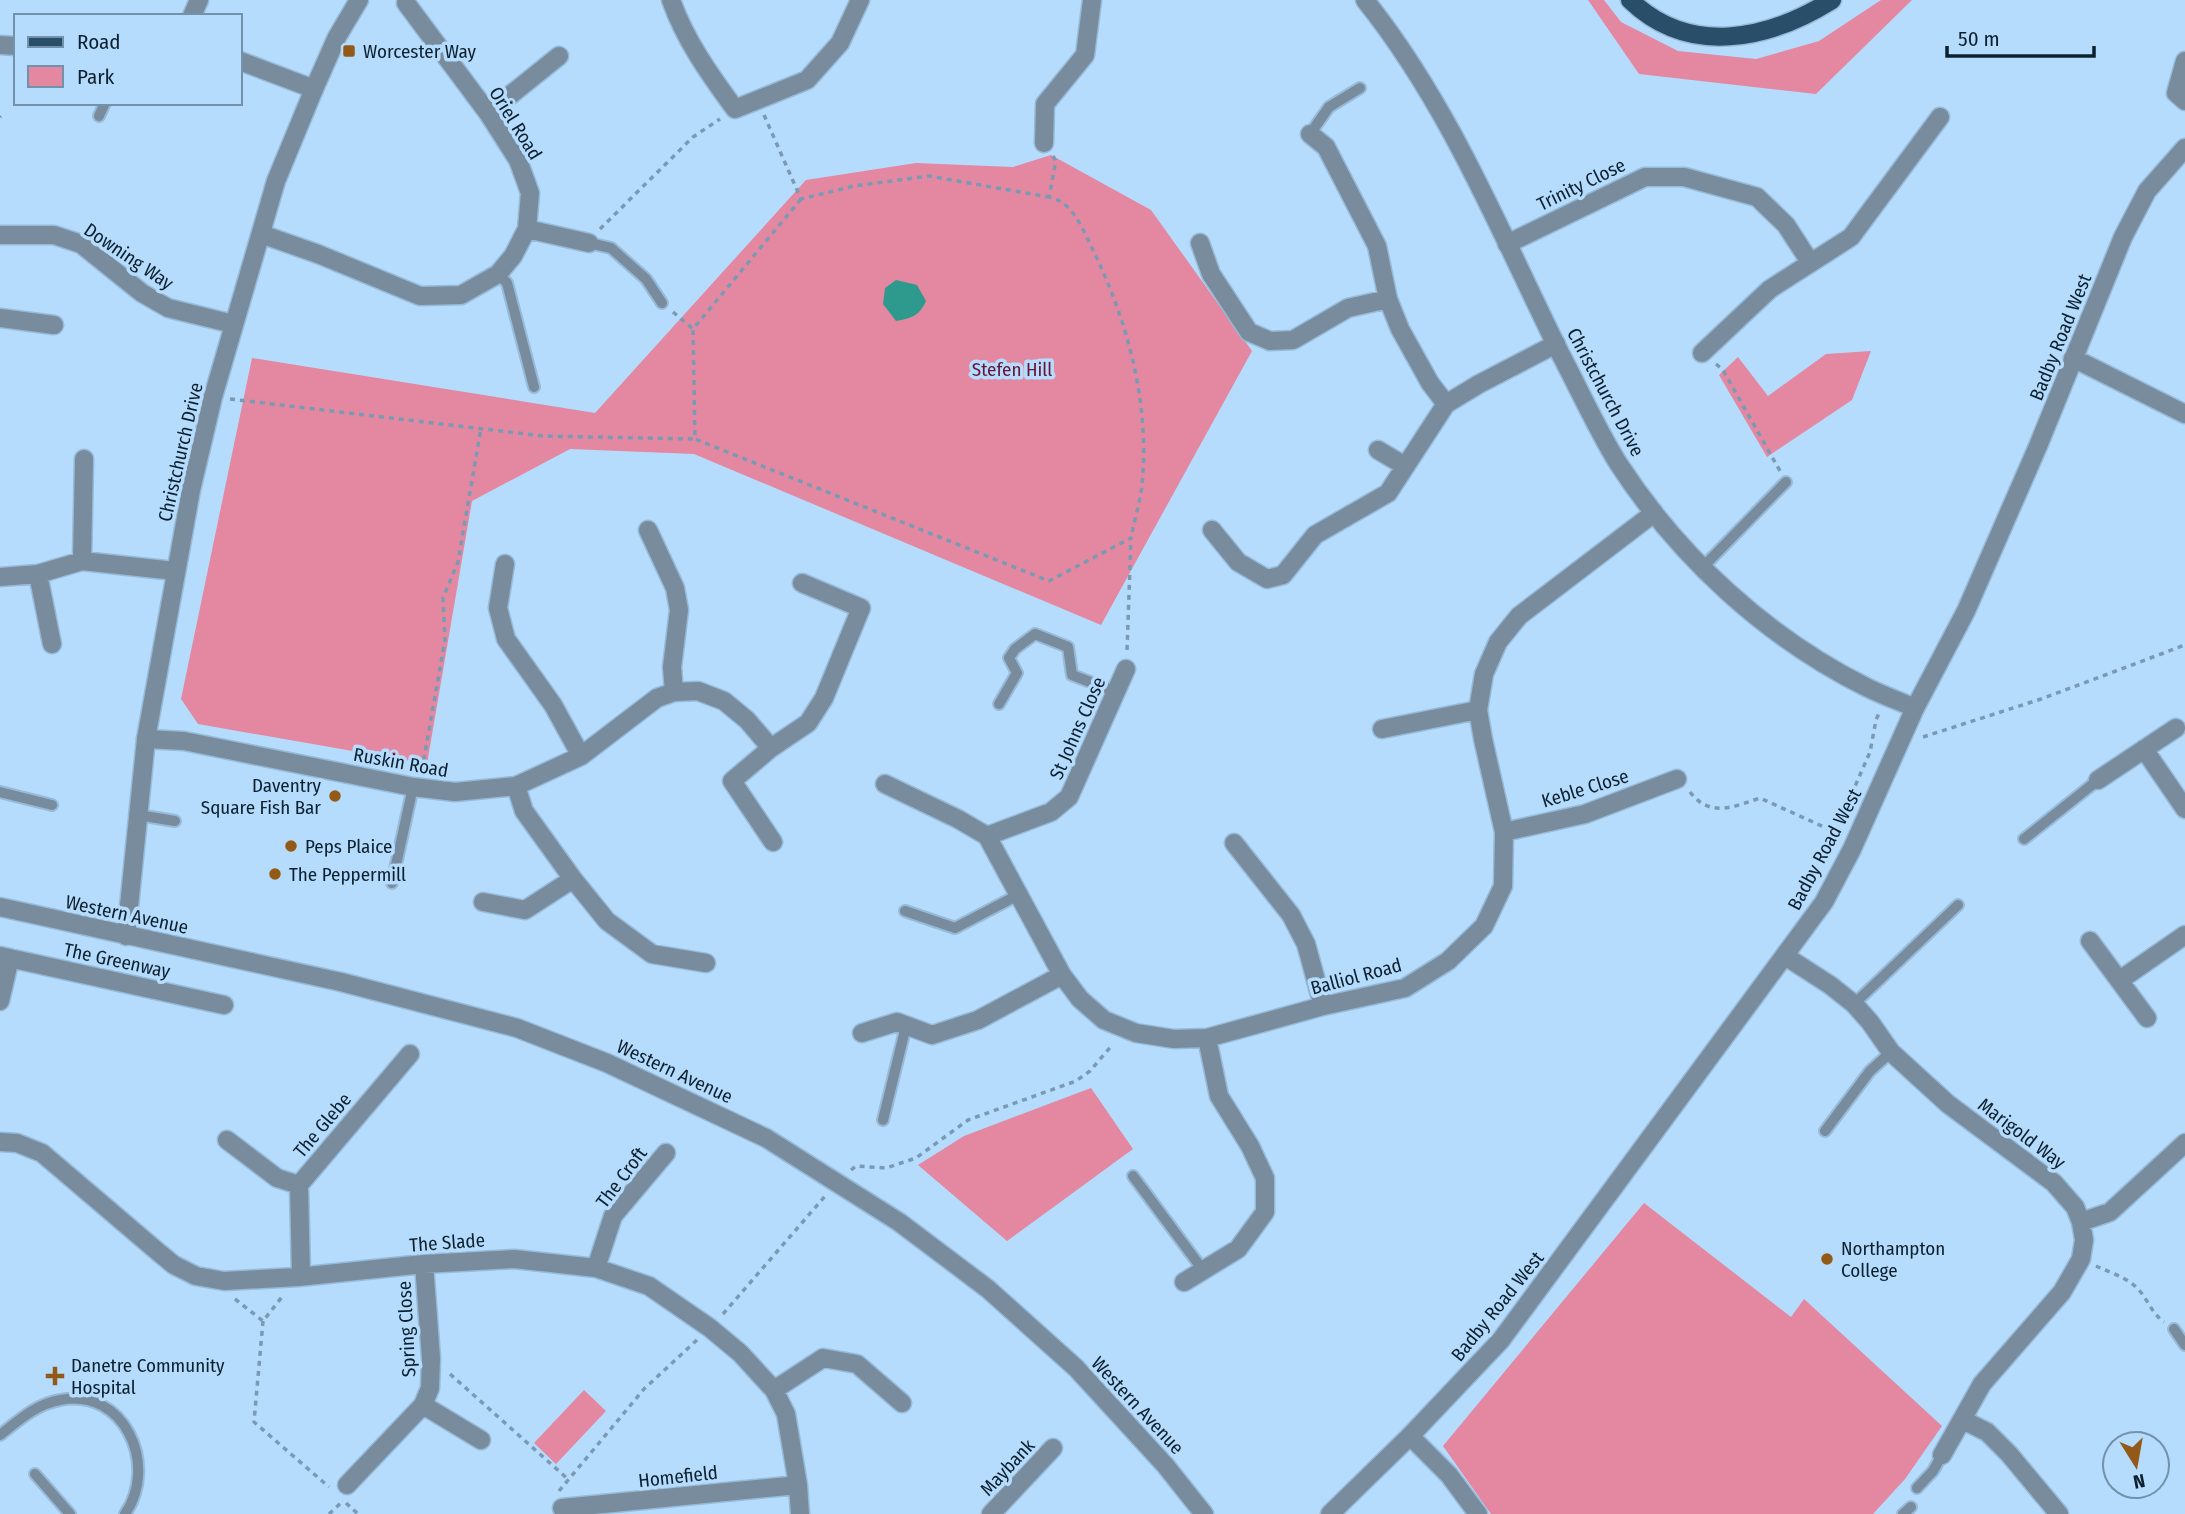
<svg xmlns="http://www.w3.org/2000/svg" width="2185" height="1514" font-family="'Fira Sans Condensed',sans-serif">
	<rect width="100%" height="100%" fill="#b5dcfd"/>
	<path fill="#e388a0" d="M1588,0H1604L1621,22L1678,51L1756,59L1819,41L1881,0H1912L1816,94L1639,74Z
		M1051,155L1151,210L1252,351L1101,625L694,454L570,449L472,501L427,764L198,724L181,699L252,358L595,413L806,180L916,163L1013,167Z
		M1871,351L1852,400L1767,457L1719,375L1738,357L1768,396L1826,354Z
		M1091,1088L1133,1149L1007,1241L918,1165L964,1136Z
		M1644,1203L1791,1317L1804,1299L1942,1426L1905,1479L1873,1514H1491L1443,1446Z
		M584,1390L606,1411L556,1464L534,1443Z"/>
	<path fill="#2d9a8d" d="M896,280L917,285L926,301C919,316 912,318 896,321L883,304L885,288Z"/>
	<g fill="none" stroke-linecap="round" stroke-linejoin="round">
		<g stroke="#97bad8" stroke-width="14">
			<path id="service" d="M99,116L105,103
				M1310,134L1329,107L1360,88
				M589,243L611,248L646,279L662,303
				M498,274L507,283L534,387
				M1702,568L1786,482
				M999,704L1017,673L1009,658L1015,649L1035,634L1068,647L1072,675L1116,692
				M0,792L52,805
				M138,815L175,821
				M2024,839L2098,780
				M392,883L413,787
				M905,911L955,928L1018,895
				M1854,1004L1958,905
				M883,1120L906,1026
				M1825,1131L1870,1071L1891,1052
				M1133,1176L1203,1270
				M2174,1329L2185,1345
				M0,1435C18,1421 36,1404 60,1400C124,1387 159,1465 125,1514
				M35,1474L70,1514
				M1917,1488L1933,1471L1942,1455
				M1903,1514L1911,1507"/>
		</g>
		<g stroke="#97bad8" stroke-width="21">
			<path id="minor" d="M671,0C685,40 710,75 735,109L807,80L840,43L860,0
				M192,16L199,0
				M0,45L16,46
				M240,61L314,89
				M2185,61L2176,93L2185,101
				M488,113L559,56
				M1310,134L1326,147L1377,246L1388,299L1400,329L1430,383L1446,404
				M1044,143L1045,104L1085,55L1092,0
				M527,229L589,243
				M261,234L318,254L420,296L461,295L498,274L513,256L527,229L530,193L518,160L488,113L406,3
				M0,235H54L81,244L142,293L168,308L233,324
				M1200,243L1211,274L1249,332L1270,341L1293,340L1348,308L1388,299
				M1507,244L1645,177H1684L1757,197L1786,225L1810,262
				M0,318L54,325
				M1702,353L1770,289L1851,237L1940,117
				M2073,358L2185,414
				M1378,450L1405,466
				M648,530L675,588L679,610L672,667L674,692
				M1212,530L1238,562L1267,579L1283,575L1315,535L1388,493L1446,404L1479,384L1556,344
				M82,561L84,459
				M505,564L498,608L506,639L553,705L581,756
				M38,574L52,644
				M0,577L38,574L82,561L175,571
				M1915,708L1966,611L2038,446L2123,237L2147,191L2185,148
				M1382,729L1478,710
				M146,739L184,741L413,787L455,792L516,786L581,756L657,698L674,692L698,691L724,701L747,720L771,748
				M2144,749L2185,809
				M2098,780L2176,728
				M885,784L958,819L987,836L1062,975L1080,999L1104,1020L1136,1033L1174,1039L1207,1038L1323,1006L1405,988L1448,961L1484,926L1503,886L1504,832L1483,739L1478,710L1484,674L1498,642L1519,616L1654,513
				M516,786L524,811L573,879L607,921L652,954L706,963
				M1504,832L1585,814L1677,779
				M987,836L1051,812L1069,797L1126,669
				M773,842L732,781L771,748L808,723L824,698L861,608L802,583
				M1234,843L1291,915L1306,944L1323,1006
				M483,902L525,910L573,879
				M2090,941L2147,1018
				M0,956L224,1005
				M1785,956L1830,985L1854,1004L1870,1022L1891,1052L1948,1104L2054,1183L2075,1207L2081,1222L2084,1240L2081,1259L2062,1292L1982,1384L1942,1455
				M2120,980L2185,935
				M0,1001L10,958
				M862,1033L897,1022L932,1035L978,1020L1062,975
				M227,1140L277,1178L299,1185
				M0,1142L17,1143L42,1153L157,1251L174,1265L196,1276L224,1281L298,1277L424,1264L514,1259L596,1268L649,1286L710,1328L740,1353L774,1390L786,1414L798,1485L800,1514
				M2081,1222L2110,1212L2185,1143
				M596,1268L613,1216L666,1153
				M301,1276L299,1185L410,1054
				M1184,1282L1238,1249L1265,1212V1178L1250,1146L1219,1096L1207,1038
				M774,1390L823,1358L857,1364L902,1403
				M423,1405L481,1440
				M1963,1420L1987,1432L2009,1454L2059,1514
				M1410,1436L1449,1475L1478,1514
				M347,1485L423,1405L430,1388L431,1358L424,1264
				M562,1508L798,1485
				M991,1514L1053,1448"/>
		</g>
		<g stroke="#97bad8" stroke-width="21">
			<path id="tertiary" d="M0,907L341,982L517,1028L607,1063L766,1138L899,1222L988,1289L1076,1368L1165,1465L1204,1514
				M126,936L146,739L191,490L213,397L276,181L314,89L337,37L359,0
				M1330,1514L1410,1436L1501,1340L1824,902L1852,849L1915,708C1899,701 1882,695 1866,687C1766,637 1679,557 1618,463C1597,429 1580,391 1561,355C1501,234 1450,106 1365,0"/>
		</g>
		<g stroke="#97bad8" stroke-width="21">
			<path id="primary" d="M1630,0C1689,57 1768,40 1832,0"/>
		</g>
		<path stroke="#7a9ab4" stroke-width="3.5" stroke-dasharray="5 5" stroke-linecap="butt" d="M764,115L801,199L854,186L929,176L1049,197
			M0,117L1,116
			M1053,156L1056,161L1049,197C1073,202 1082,228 1092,248C1128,321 1150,404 1142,485C1140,503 1134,521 1131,538
			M801,199L693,329L695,439L1049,581L1131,538L1127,651
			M600,229L693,137L720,119
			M673,312L693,329
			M1716,364L1723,370L1780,471
			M230,399L543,436L695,439
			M1923,737L2041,699L2185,645
			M422,770L445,640L443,598L458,562L481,428
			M1690,792C1710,818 1733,807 1760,798L1835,832L1870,752L1876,720L1880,711
			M851,1170L856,1166L886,1168L916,1158L968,1120L1076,1081L1090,1071L1113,1044
			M2096,1266C2109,1272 2125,1277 2136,1287C2147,1297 2151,1313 2164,1322
			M235,1299L263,1321L282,1297
			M723,1314L826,1195
			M263,1321L254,1422L329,1487
			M450,1374L569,1480
			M559,1491L644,1389L698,1339
			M346,1503L358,1514
			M329,1514L342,1502"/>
		<use href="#service" stroke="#788c9d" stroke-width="10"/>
		<use href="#minor" stroke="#788c9d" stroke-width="18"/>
		<use href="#tertiary" stroke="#788c9d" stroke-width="18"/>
		<use href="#primary" stroke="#284e6a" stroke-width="18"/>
	</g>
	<g fill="#935917" stroke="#b5dcfd" stroke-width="2.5">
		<rect x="342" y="44" width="14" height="14" rx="3.5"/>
		<circle cx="335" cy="796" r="7"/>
		<circle cx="291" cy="846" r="7"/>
		<circle cx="275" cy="874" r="7"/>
		<circle cx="1827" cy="1259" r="7"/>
		<path d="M51.5 1365.5h7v7h7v7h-7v7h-7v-7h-7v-7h7z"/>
	</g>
	<g text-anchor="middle" stroke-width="7" stroke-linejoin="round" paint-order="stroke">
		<g font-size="19" fill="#0d202f" stroke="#b5dcfd" text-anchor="start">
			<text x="363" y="58">Worcester Way</text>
			<text x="321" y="792" text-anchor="end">Daventry<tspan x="321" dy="22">Square Fish Bar</tspan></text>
			<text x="305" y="853">Peps Plaice</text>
			<text x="289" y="881">The Peppermill</text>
			<text x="1841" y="1255">Northampton<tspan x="1841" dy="22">College</tspan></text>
			<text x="71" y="1372">Danetre Community<tspan x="71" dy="22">Hospital</tspan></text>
		</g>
		<g font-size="19" fill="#0d202f" stroke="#b5dcfd">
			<text transform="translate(516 123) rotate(58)" y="7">Oriel Road</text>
			<text transform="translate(1581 184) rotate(-26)" y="7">Trinity Close</text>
			<text transform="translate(129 256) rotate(34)" y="7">Downing Way</text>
			<text transform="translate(2060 337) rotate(-68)" y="7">Badby Road West</text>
			<text transform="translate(1606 392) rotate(62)" y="7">Christchurch Drive</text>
			<text transform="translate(180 452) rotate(-77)" y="7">Christchurch Drive</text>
			<text transform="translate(1077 728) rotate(-66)" y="7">St Johns Close</text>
			<text transform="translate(401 762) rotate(10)" y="7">Ruskin Road</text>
			<text transform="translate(1585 788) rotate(-17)" y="7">Keble Close</text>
			<text transform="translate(1824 849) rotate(-62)" y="7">Badby Road West</text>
			<text transform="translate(127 914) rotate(12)" y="7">Western Avenue</text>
			<text transform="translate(117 960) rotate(12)" y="7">The Greenway</text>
			<text transform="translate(1356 976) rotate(-15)" y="7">Balliol Road</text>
			<text transform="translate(675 1071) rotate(25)" y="7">Western Avenue</text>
			<text transform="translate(322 1125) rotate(-50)" y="7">The Glebe</text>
			<text transform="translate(2022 1133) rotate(37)" y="7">Marigold Way</text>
			<text transform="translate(621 1177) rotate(-53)" y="7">The Croft</text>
			<text transform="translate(447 1242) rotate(-4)" y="7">The Slade</text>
			<text transform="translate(1497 1306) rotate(-51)" y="7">Badby Road West</text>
			<text transform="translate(406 1329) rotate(-93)" y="7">Spring Close</text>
			<text transform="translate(1138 1405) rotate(47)" y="7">Western Avenue</text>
			<text transform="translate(1007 1467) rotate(-47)" y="7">Maybank</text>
			<text transform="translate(678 1476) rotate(-6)" y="7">Homefield</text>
		</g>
		<g font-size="19" fill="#6a1334" stroke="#b5dcfd">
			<text x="1012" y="376">Stefen Hill</text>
		</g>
	</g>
	<rect x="14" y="14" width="228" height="91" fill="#b5dcfd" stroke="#7291ab" stroke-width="2"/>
	<rect x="28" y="37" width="35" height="10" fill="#284e6a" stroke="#7291ab" stroke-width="2"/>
	<text x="77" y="49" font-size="21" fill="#0d202f">Road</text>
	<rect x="28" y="66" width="35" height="21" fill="#e388a0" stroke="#7291ab" stroke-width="2"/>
	<text x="77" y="84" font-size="21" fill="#0d202f">Park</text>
	<g transform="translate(2136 1465) rotate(169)"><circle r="33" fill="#b5dcfd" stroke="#7291ab" stroke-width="2"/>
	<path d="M0-5L12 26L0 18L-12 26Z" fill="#935917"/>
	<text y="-10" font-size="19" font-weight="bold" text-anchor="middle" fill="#0d202f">N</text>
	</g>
	<path d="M1947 46v10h147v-10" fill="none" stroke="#0d202f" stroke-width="3.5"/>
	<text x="1958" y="46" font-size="21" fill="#0d202f" stroke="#b5dcfd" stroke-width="5" paint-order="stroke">50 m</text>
</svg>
